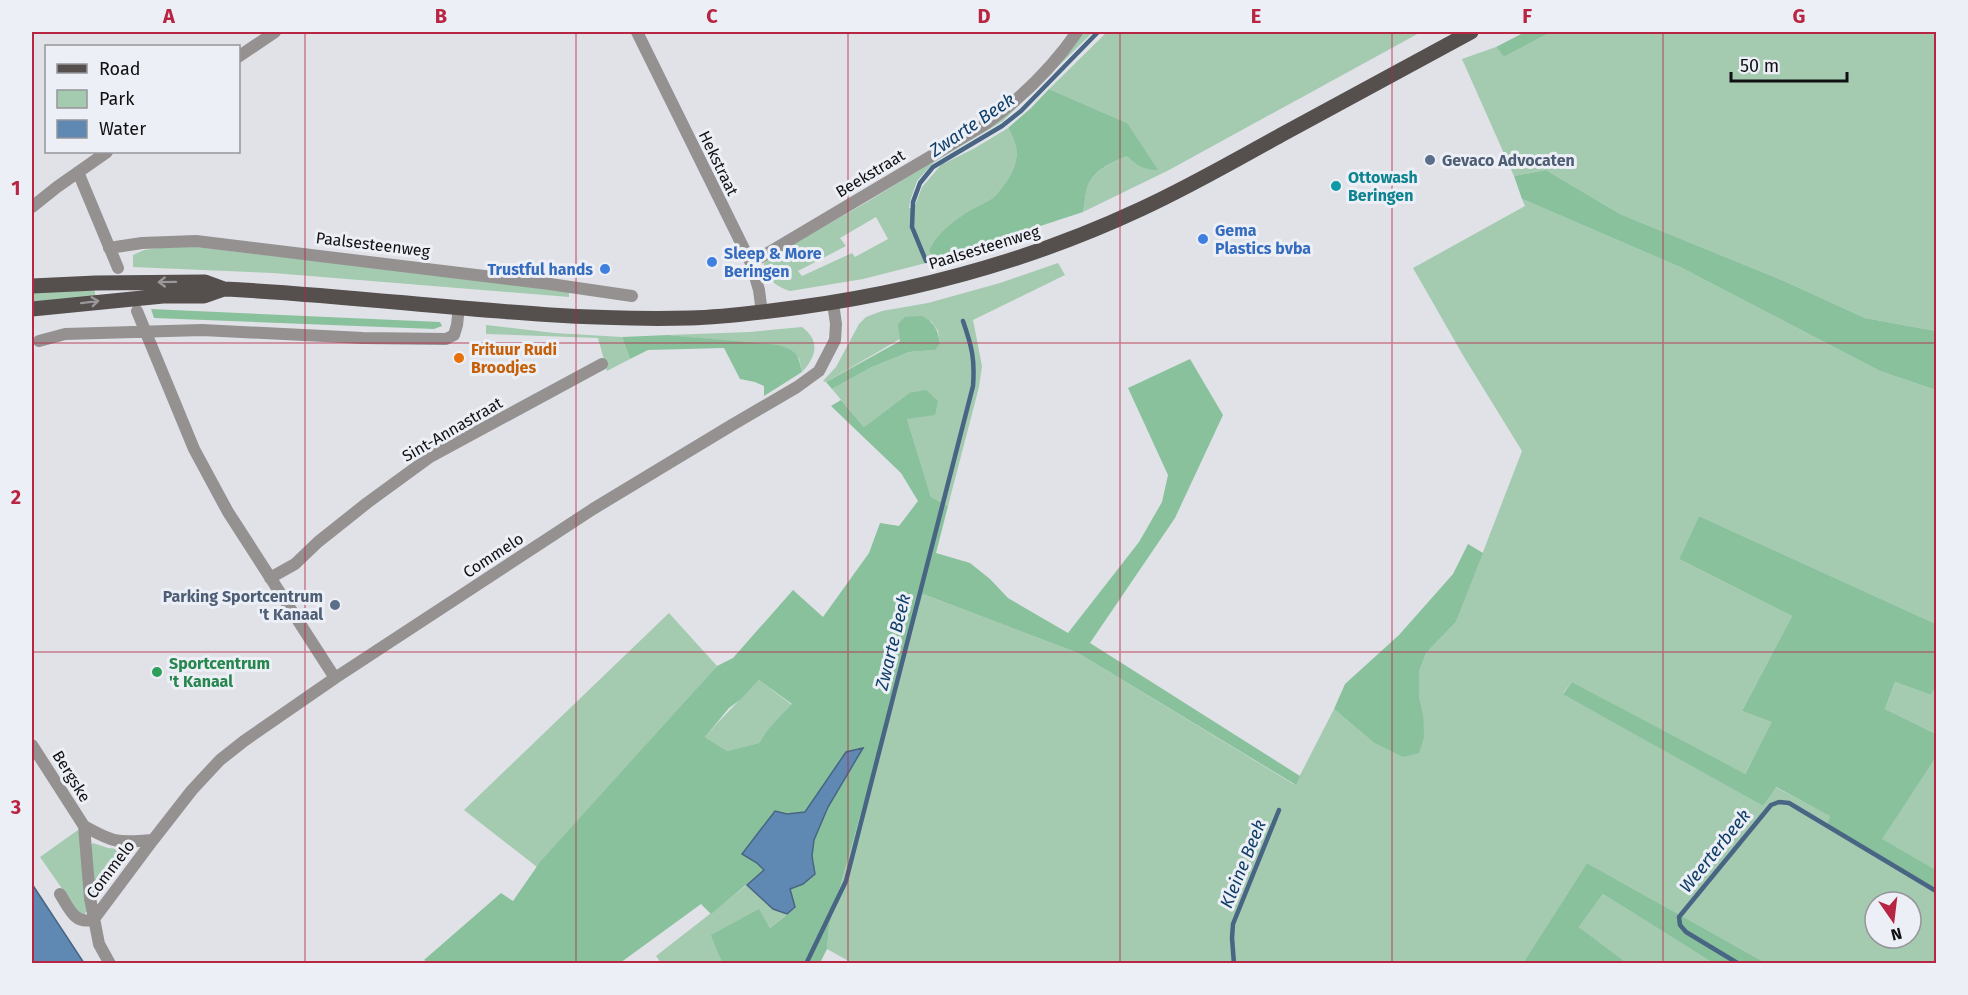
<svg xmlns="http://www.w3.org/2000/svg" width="1968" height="995" font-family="'Fira Sans',sans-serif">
	<rect width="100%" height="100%" fill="#e0e2e8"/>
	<path fill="#a4cab0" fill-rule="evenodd" d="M1084,32H1093L1003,121L933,163L917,181L910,201L909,208H914L922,187L941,165L975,148L1008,128C1018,146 1020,156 1010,176C1006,182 1001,189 996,195C990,201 980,205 972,209C957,218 935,234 929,251L934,261L863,279L790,291C777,287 764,278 764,263L771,257L867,202L965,142L1073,46ZM876,217L888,239L855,257L852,253L802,276L798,271L846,246L840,238Z
		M1107,32H1421L1169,170L1083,212C1085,204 1085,195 1087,188C1093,170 1112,163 1127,156V123L1049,89Z
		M1551,32H1936V331L1865,318L1784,281L1620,214L1546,170L1514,176L1462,59L1496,47L1504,57Z
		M1522,199L1680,267L1880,371L1936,390V624L1699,516L1679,559L1792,616L1742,711L1773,722L1744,775L1572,682L1563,693L1763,806L1775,787L1831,816L1828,826L1936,888V963H1766L1587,863L1523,963L854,964L827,949L829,926L923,594L1078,653L1295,785L1334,709L1373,742L1423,714L1419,695V672L1426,653L1456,622L1522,451L1464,357L1413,268L1525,206ZM1875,902H1911V938H1875Z
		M181,245L569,291V297L273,273L133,267V255L144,250Z
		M1058,263L1065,275L973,320L982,366L979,387L948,506L931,497L907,419L909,393L864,427L832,389L872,367L909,352L935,350L940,344L938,331L931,321L826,382L823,381L836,367L859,324L866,317L882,311L928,303L1000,283Z
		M94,288L96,298L32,305V291Z
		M486,325L554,333L622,337L630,359L607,371L598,338L486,334Z
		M802,327C821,341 816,357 802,372L799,358L717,340L668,335L750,332Z
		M669,613L717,666L537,867L464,810Z
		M759,680L792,705L768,729L759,743L727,751L705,737C722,717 741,699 759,680Z
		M1895,682L1931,695L1936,686V734L1885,709Z
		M1936,757V870L1881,839Z
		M78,830L80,835L87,911L84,915L79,913L40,857Z
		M93,843L108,848L126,850L130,856L97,893L95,892L91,845Z
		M747,885L773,909L787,914L770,928L759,910L712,935L722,963H661L656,956Z
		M1603,894L1713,963H1627L1579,927Z"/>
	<path fill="#89c19c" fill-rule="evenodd" d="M1525,32H1551L1504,57L1496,47Z
		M1049,89L1127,123L1158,170C1143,170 1137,165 1127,156C1111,163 1093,170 1087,188C1085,195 1085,204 1083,212L934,261L929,251C935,234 957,218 972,209C980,205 990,201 996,195C1001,189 1006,182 1010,176C1020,156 1018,146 1008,128L1031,108Z
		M1546,170L1620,214L1784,281L1865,318L1936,331V390L1880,371L1680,267L1522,199L1514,176Z
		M151,309L440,322L442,326L434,329L154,318Z
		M922,316C935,323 938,330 940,344L935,350L909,352L872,367L832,389L826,382L900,341L898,324L905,317Z
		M668,335L778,345C796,351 798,353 802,372L764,396V386L755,382L740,379L724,348L648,350L630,359L622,337Z
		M1190,359L1223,415L1175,518L1090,643L1300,776L1296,785L1078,653L923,594L829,926L827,949L820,963H722L711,935L759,909L770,928L795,908L790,889L803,884L814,863L812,856L814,840L828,807L863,749L846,752L805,812L787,814L775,812L742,854L757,863L764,870L711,914L701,904L620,963L430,964L424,960L501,893L513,901L540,862L717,666L733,658L793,590L823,617L869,553L880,523L899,526L918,501L901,473L831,406L841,400L864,427L909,393L926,390L938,401L935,415L907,419L931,497L948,506L936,553L970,563L990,579L1008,598L1068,633L1139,542L1162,502L1168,475L1128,388ZM759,680L792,704L768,729L759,743L727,751L705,737L729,708L740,700Z
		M1699,516L1936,624V686L1931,695L1895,682L1885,709L1936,734V757L1882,839L1936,870V888L1827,826L1830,816L1776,787L1763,806L1563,694L1572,682L1745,774L1772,722L1742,711L1792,616L1679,559Z
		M1468,544L1483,553L1456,622L1426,653L1419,672V695L1423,714L1424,737L1419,753L1403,757L1373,742L1334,709L1345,684L1399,635L1453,574Z
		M1587,863L1766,963H1713L1603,894L1579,927L1627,963H1523Z"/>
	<path fill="#5f89b3" stroke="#486583" stroke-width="1.5" d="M863,748L828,807L814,840L812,856L815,874L803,884L790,889L795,907L787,914L773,909L747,885L764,870L757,863L742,854L775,811L787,814L805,812L846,752Z
		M32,884L84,963H32Z"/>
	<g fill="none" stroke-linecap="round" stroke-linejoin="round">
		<path stroke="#486583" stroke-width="4.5" d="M926,261L912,227L913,202L920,183L933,167L1002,126L1021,111L1098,32
			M806,964L846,881L973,386C975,359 972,347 963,321
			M1234,964L1232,938L1233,924L1279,810
			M1739,964L1686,932L1680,925L1679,917L1771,805L1779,802L1789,803L1936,891"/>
		<path stroke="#949190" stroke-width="12" d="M637,32L751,263L759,290L762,313
			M238,57L275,32
			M78,172L118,268
			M32,207L57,187L107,152
			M109,248L142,243L196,241L550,284L632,296
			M751,263L987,123C1021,98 1053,67 1077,32
			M137,311L194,449L228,512L335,678
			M39,341L65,334L202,330L363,338L446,339L454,335L457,325L459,307
			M270,578L295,564L318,542L367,503L430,457L602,364
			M32,745L84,826L90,898L99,944L110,964
			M84,826C114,843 118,843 153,840L192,790L220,760L244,741L335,678L593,509L732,425L797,387L819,371L835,340L836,324L833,303
			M60,894C69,908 75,926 94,919L153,840"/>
		<path stroke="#554f4e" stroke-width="15" d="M32,286L96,283L205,282L224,289C379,296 534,322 690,318C727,317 764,312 801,307C918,291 1034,259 1141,209C1189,187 1234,161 1281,135C1344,101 1408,66 1471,32
			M32,309L163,296H204L224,289"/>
	</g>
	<defs><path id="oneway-shaft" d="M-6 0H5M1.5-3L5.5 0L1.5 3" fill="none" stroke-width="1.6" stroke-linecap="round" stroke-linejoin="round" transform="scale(1.5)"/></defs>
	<g stroke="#99979a">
		<use href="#oneway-shaft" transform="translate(167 282) rotate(179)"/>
		<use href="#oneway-shaft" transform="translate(90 302) rotate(-7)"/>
	</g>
	<path fill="none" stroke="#b72542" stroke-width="1.5" stroke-opacity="0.55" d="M305,32V964M576,32V964M848,32V964M1120,32V964M1392,32V964M1663,32V964M32,343H1936M32,652H1936"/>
	<g fill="#5c6f8a" stroke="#edeff6" stroke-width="2">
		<circle cx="1430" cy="160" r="6"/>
		<circle cx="335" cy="605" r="6"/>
	</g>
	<circle fill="#0f9aa8" stroke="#edeff6" stroke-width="2" cx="1336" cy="186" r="6"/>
	<g fill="#3f7fe0" stroke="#edeff6" stroke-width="2">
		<circle cx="1203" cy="239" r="6"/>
		<circle cx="712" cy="262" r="6"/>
		<circle cx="605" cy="269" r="6"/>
	</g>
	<circle fill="#e8710a" stroke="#edeff6" stroke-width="2" cx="459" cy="358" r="6"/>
	<circle fill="#2e9e5b" stroke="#edeff6" stroke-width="2" cx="157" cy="672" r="6"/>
	<g text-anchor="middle" stroke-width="6" stroke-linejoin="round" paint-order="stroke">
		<g font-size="16" font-weight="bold" fill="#4e5e75" stroke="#edeff6" text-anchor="start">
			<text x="1442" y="166">Gevaco Advocaten</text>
			<text x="323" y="602" text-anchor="end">Parking Sportcentrum<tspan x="323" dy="18">'t Kanaal</tspan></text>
		</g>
		<g font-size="16" fill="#111113" stroke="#edeff6">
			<text transform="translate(719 163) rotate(64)" y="6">Hekstraat</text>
			<text transform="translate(870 173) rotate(-31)" y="6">Beekstraat</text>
			<text transform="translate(373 244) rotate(7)" y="6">Paalsesteenweg</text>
			<text transform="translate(984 247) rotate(-17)" y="6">Paalsesteenweg</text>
			<text transform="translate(452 429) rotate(-30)" y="6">Sint-Annastraat</text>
			<text transform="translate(493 555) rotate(-33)" y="6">Commelo</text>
			<text transform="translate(72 776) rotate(58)" y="6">Bergske</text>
			<text transform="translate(110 869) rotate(-53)" y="6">Commelo</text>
		</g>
		<g font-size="16" font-weight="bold" fill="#0d838f" stroke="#edeff6" text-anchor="start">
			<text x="1348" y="183">Ottowash<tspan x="1348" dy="18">Beringen</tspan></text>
		</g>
		<g font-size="16" font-weight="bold" fill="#366cbe" stroke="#edeff6" text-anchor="start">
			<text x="1215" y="236">Gema<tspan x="1215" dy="18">Plastics bvba</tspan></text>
			<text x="724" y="259">Sleep &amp; More<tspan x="724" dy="18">Beringen</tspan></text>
			<text x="593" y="275" text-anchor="end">Trustful hands</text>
		</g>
		<g font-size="16" font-weight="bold" fill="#c56008" stroke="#edeff6" text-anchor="start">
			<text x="471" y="355">Frituur Rudi<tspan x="471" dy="18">Broodjes</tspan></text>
		</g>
		<g font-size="16" font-weight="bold" fill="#27864d" stroke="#edeff6" text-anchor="start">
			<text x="169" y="669">Sportcentrum<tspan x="169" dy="18">'t Kanaal</tspan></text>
		</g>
		<g font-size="18" font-style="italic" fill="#103f69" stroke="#edeff6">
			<text transform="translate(972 125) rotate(-34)" y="6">Zwarte Beek</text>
			<text transform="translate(893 642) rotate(-76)" y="6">Zwarte Beek</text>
			<text transform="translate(1715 851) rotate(-51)" y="6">Weerterbeek</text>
			<text transform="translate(1243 864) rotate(-68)" y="6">Kleine Beek</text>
		</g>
	</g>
	<rect width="1968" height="995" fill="none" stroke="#edeff6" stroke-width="66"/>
	<rect x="45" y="45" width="195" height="108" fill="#edeff6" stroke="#95969b" stroke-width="1.5"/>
	<rect x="57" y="64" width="30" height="9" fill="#554f4e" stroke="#95969b" stroke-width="1.5"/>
	<text x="99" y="75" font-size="18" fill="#111113">Road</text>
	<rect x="57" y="90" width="30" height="18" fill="#a4cab0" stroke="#95969b" stroke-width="1.5"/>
	<text x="99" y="105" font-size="18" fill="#111113">Park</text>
	<rect x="57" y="120" width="30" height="18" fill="#5f89b3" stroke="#95969b" stroke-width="1.5"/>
	<text x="99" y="135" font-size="18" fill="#111113">Water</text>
	<g transform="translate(1893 920) rotate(166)"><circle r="28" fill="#edeff6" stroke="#95969b" stroke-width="1.5"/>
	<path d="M0-4.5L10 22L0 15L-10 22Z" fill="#b72542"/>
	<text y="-9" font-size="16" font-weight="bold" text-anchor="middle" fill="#111113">N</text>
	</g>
	<path d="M1731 72v9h116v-9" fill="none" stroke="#111113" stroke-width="3"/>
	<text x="1740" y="72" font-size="18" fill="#111113" stroke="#edeff6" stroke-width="4.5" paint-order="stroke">50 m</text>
	<rect x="33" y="33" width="1902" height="929" fill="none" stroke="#b72542" stroke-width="2"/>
	<g font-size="20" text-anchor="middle" font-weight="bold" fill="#b72542">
		<text x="169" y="23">A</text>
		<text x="441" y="23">B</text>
		<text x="712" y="23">C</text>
		<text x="984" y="23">D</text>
		<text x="1256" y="23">E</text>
		<text x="1527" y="23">F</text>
		<text x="1799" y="23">G</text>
		<text x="16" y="195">1</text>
		<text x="16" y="504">2</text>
		<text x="16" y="814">3</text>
	</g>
</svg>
